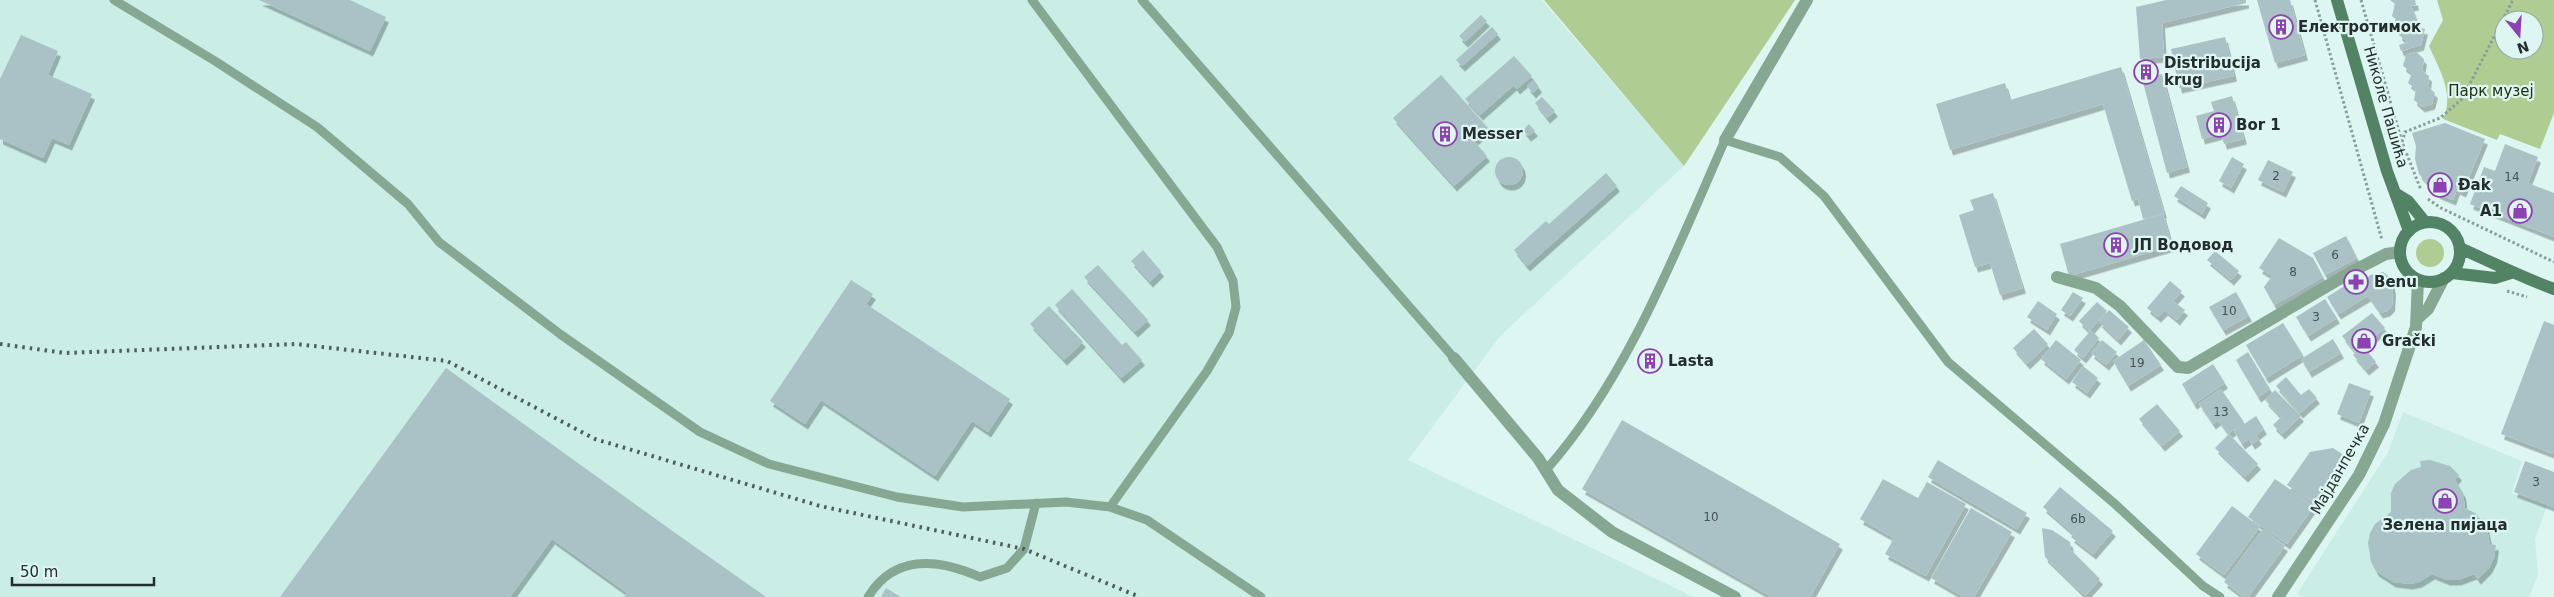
<svg xmlns="http://www.w3.org/2000/svg" width="2554" height="597" font-family="'DejaVu Sans',sans-serif">
	<defs>
		<filter id="shadow"><feDropShadow dx="3" dy="5.5" stdDeviation="0" flood-color="#0004"/></filter>
	</defs>
	<rect width="100%" height="100%" fill="#ddf6f1"/>
	<path fill="#caede6" d="M0,0H1542L1684,166L1500,336L1408,460L1694,597H0Z
		M2403,412L2522,461L2512,493L2547,506L2535,539L2538,575L2529,597H2303L2297,594L2388,452Z"/>
	<path fill="#afcc93" fill-rule="evenodd" d="M1544,0H1795L1684,166Z
		M2437,0H2554V113L2540,149L2500,134L2497,140L2443,119C2455,94 2439,69 2429,46L2443,20ZM2504,20H2534V50H2504Z
		M2416 253a14 14 0 1 1 28 0a14 14 0 1 1-28 0Z"/>
	<path fill="#aac2c6" filter="url(#shadow)" d="M259,0H350L386,17L370,51Z
		M2166,0H2246V3L2162,23L2164,57L2140,59L2136,7Z
		M2257,0H2290L2305,55L2275,63Z
		M2390,0H2415L2416,5L2411,6L2420,28L2425,29L2421,45L2401,51L2399,45L2408,42L2399,35L2401,23L2392,16L2395,4Z
		M1481,15L1487,21L1465,42L1459,36Z
		M1492,27L1498,34L1462,66L1456,60Z
		M21,35L58,51L48,75L92,94L69,145L52,138L43,158L0,139V79Z
		M2225,37L2234,76L2179,88L2171,49Z
		M2416,52L2424,59L2422,71L2429,76L2428,85H2426L2435,93L2432,104L2422,107L2414,100L2416,89L2408,83L2412,73L2403,66L2406,55Z
		M1514,56L1532,76L1517,89L1514,85L1480,115L1465,99Z
		M2121,67L2164,213L2143,219L2138,199L2132,201L2103,104L1950,150L1936,104L2005,83L2010,100Z
		M2162,74L2187,167L2167,173L2142,79Z
		M1441,75L1488,128L1474,141L1487,156L1454,186L1393,118Z
		M1534,80L1539,87L1533,93L1527,86Z
		M2232,96L2244,139L2224,144L2221,134L2202,139L2196,116L2214,111L2211,102Z
		M1542,97L1555,111L1547,118L1535,103Z
		M2445,123L2485,139L2463,192L2457,189L2453,200L2438,194L2419,174L2415,159L2416,146L2412,133Z
		M1529,124L1535,131L1528,136L1523,130Z
		M2505,144L2538,157L2528,183L2554,193V237L2470,204L2484,167L2495,171Z
		M2232,157L2244,164L2231,188L2219,181Z
		M1495 171a14 14 0 1 1 28 0a14 14 0 1 1-28 0Z
		M2268,160L2293,172L2283,192L2258,180Z
		M1606,173L1617,186L1527,266L1514,250L1546,221L1549,224Z
		M2181,186L2208,203L2202,214L2174,196Z
		M1993,193L2023,288L2000,295L1990,263L1975,267L1959,215L1974,210L1970,200Z
		M2163,214L2172,246L2069,276L2060,244Z
		M2346,236L2357,258L2325,275L2313,253Z
		M2279,238L2313,258L2323,277L2274,305L2264,287L2272,276L2259,268Z
		M1143,250L1161,271L1150,282L1131,261Z
		M2215,251L2239,271L2231,280L2207,260Z
		M1098,265L1148,320L1135,332L1084,277Z
		M2383,272L2391,278L2393,290L2392,306L2387,311L2380,313L2368,296L2338,314L2327,297L2357,278L2361,285L2370,275Z
		M851,280L873,294L866,304L1010,399L988,432L972,421L935,476L821,400L805,424L770,401Z
		M2170,281L2182,291L2173,301L2185,310L2177,320L2165,310L2158,317L2147,308Z
		M1072,289L1122,345L1126,342L1142,360L1121,378L1055,305Z
		M2073,292L2083,298L2070,316L2061,310Z
		M2236,292L2249,316L2223,330L2209,307Z
		M2325,299L2337,318L2308,336L2296,317Z
		M2038,301L2057,314L2047,330L2027,317Z
		M2097,302L2107,311L2089,331L2079,321Z
		M1049,306L1083,342L1064,360L1030,324Z
		M2109,310L2129,327L2118,340L2099,322Z
		M2372,313L2385,328L2355,352L2342,336Z
		M2544,321L2554,325V454L2501,434Z
		M2283,323L2303,355L2266,378L2246,345Z
		M2034,329L2048,344L2027,364L2013,348Z
		M2091,330L2099,338L2083,358L2074,350Z
		M2333,339L2341,353L2309,372L2301,359Z
		M2056,340L2081,360L2066,379L2041,359Z
		M2102,340L2117,352L2106,365L2091,353Z
		M2144,340L2161,365L2128,386L2113,361Z
		M2364,347L2376,362L2366,370L2353,355Z
		M2248,352L2270,389L2258,397L2236,360Z
		M2213,364L2225,383L2194,404L2182,384Z
		M2083,366L2098,378L2087,393L2072,382Z
		M446,368L671,530L766,597H624L627,593L552,539L510,597H280Z
		M2286,377L2301,395L2309,389L2317,398L2300,413L2276,386Z
		M2349,383L2371,391L2359,423L2337,414Z
		M2221,389L2244,422L2228,434L2218,420L2213,424L2199,404Z
		M2275,390L2301,416L2282,434L2273,425L2281,417L2265,400Z
		M2157,404L2180,431L2162,446L2139,419Z
		M2256,416L2264,429L2256,435L2259,439L2252,444L2249,439L2242,444L2234,431Z
		M1622,420L1840,544L1810,597H1772L1582,489Z
		M2229,434L2258,464L2245,477L2215,448Z
		M2333,448L2347,457L2315,504L2287,485L2310,452Z
		M1938,460L2027,513L2017,529L1928,477Z
		M2430,460L2450,466L2459,475L2455,480L2463,493L2465,508L2475,513L2486,526L2490,544L2496,545L2494,558L2489,568L2478,579L2474,574L2458,580H2447L2432,574L2419,582L2410,584L2393,582L2376,571L2371,562L2368,543L2370,533L2375,524L2391,512V493L2395,484L2411,470L2421,467L2420,461Z
		M2525,461L2554,472V507L2514,492Z
		M1883,479L1918,498L1927,482L1966,504L1926,576L1885,554L1894,538L1860,519Z
		M2275,479L2314,506L2287,544L2248,517Z
		M2060,487L2113,531L2093,554L2071,537L2074,534L2043,507Z
		M2232,506L2260,527L2224,575L2196,554Z
		M1971,508L2012,532L1974,597H1964L1931,578Z
		M2042,528L2052,530L2070,542L2071,550L2100,579L2085,596L2045,557Z
		M2263,529L2285,546L2248,597H2244L2224,582Z
		M886,588L901,597H881Z"/>
	<g fill="none" stroke-linecap="round" stroke-linejoin="round">
		<path stroke="#8b9d99" stroke-width="3" stroke-dasharray="2.5 2.5" stroke-linecap="butt" d="M2315,0L2382,240
			M2361,0L2402,142L2421,190
			M2402,142L2405,132L2440,118L2462,99L2513,0
			M2428,199L2441,208L2554,262
			M2507,291L2527,297"/>
		<path stroke="#86a791" stroke-width="9" d="M114,0L215,61L317,127L408,204L439,242L560,334L700,432L769,464L897,497L963,507L1066,502L1110,507L1147,520L1261,597
			M1032,0L1217,247L1233,281L1236,307L1229,333L1207,371L1110,507
			M1142,0L1454,358
			M1546,470C1627,379 1676,251 1725,140L1780,157L1824,196L1948,362L2115,504L2203,586L2220,597
			M868,597C895,553 939,559 980,577L1007,568L1024,549L1036,503"/>
		<path stroke="#86a791" stroke-width="12" d="M1725,140L1807,0
			M2057,277L2096,288L2120,306L2178,367L2188,368L2353,271L2386,254L2400,252
			M2417,319L2428,309L2444,278
			M1454,358L1538,458L1558,490L1612,532L1735,597
			M2278,597L2359,475L2384,424L2416,327L2418,280"/>
		<path stroke="#518364" stroke-width="12" d="M2337,0L2387,171L2409,231
			M2395,193L2408,201L2425,222
			M2400 252a30 30 0 1 1 60 0a30 30 0 1 1-60 0Z
			M2460,248C2491,262 2521,277 2554,289
			M2452,273L2495,278L2511,273"/>
		<path stroke="#4f5c59" stroke-width="4" stroke-dasharray="2.5 5" stroke-linecap="butt" d="M0,344L65,353L296,344L447,361L595,439L820,506L1024,549L1140,597"/>
	</g>
	<defs>
		<g id="building-ring" transform="scale(1.25)"><circle r="9.5" fill="#ddf6f1" stroke="#8e41b2" stroke-width="1.5"/><path d="M-4-6H4V6H1V3H-1V6H-4ZM-2.5-4.3h1.7v1.8h-1.7ZM.8-4.3h1.7v1.8H.8ZM-2.5-1h1.7V.8h-1.7ZM.8-1h1.7V.8H.8Z" fill="#8e41b2"/></g>
		<g id="shop-ring" transform="scale(1.25)"><circle r="9.5" fill="#ddf6f1" stroke="#8e41b2" stroke-width="1.5"/><path d="M-5-2.5h2.3a2.7 3.5 0 0 1 5.4 0H5L5.5 6h-11ZM-1.5-2.5h3a1.5 2.3 0 0 0-3 0Z" fill="#8e41b2"/></g>
		<g id="pharmacy-ring" transform="scale(1.25)"><circle r="9.5" fill="#ddf6f1" stroke="#8e41b2" stroke-width="1.5"/><path d="M-2-6h4v4h4v4h-4v4h-4v-4h-4v-4h4Z" fill="#8e41b2"/></g>
	</defs>
	<g fill-rule="evenodd">
		<use href="#building-ring" x="2281" y="27"/>
		<use href="#building-ring" x="2146" y="72"/>
		<use href="#building-ring" x="2219" y="125"/>
		<use href="#building-ring" x="1445" y="134"/>
		<use href="#shop-ring" x="2440" y="185"/>
		<use href="#shop-ring" x="2520" y="211"/>
		<use href="#building-ring" x="2116" y="245"/>
		<use href="#pharmacy-ring" x="2356" y="282"/>
		<use href="#shop-ring" x="2364" y="341"/>
		<use href="#building-ring" x="1650" y="361"/>
		<use href="#shop-ring" x="2445" y="501"/>
	</g>
	<g text-anchor="middle" stroke-width="4.5" stroke-linejoin="round" paint-order="stroke">
		<g font-size="12" fill="#455252">
			<text x="2276" y="180">2</text>
			<text x="2512" y="181">14</text>
			<text x="2335" y="259">6</text>
			<text x="2293" y="276">8</text>
			<text x="2229" y="315">10</text>
			<text x="2316" y="321">3</text>
			<text x="2137" y="367">19</text>
			<text x="2221" y="416">13</text>
			<text x="2536" y="486">3</text>
			<text x="1711" y="521">10</text>
			<text x="2078" y="523">6b</text>
		</g>
		<g font-size="15" font-weight="bold" fill="#232d2b" stroke="#ddf6f1" text-anchor="start">
			<text x="2298" y="32">Електротимок</text>
			<text x="2164" y="68">Distribucija<tspan x="2164" dy="17">krug</tspan></text>
			<text x="2236" y="130">Bor 1</text>
			<text x="1462" y="139">Messer</text>
			<text x="2458" y="190">Đak</text>
			<text x="2502" y="216" text-anchor="end">A1</text>
			<text x="2134" y="250">ЈП Водовод</text>
			<text x="2374" y="287">Benu</text>
			<text x="2382" y="346">Grački</text>
			<text x="1668" y="366">Lasta</text>
			<text x="2445" y="530" text-anchor="middle">Зелена пијаца</text>
		</g>
		<g font-size="15" fill="#223011" stroke="#ddf6f1">
			<text x="2491" y="96">Парк музеј</text>
		</g>
		<g font-size="15" fill="#232d2b" stroke="#ddf6f1">
			<text transform="translate(2386 107) rotate(74)" y="5">Николе Пашића</text>
			<text transform="translate(2340 469) rotate(-60)" y="5">Мајданпечка</text>
		</g>
	</g>
	<g transform="translate(2519 35) rotate(162)"><circle r="24" fill="#ddf6f1" stroke="#93a6a2"/>
	<path d="M0-4L9 19L0 12L-9 19Z" fill="#8e41b2"/>
	<text y="-8" font-size="14" font-weight="bold" text-anchor="middle" fill="#232d2b">N</text>
	</g>
	<path d="M12 577v8h142v-8" fill="none" stroke="#232d2b" stroke-width="2.5"/>
	<text x="20" y="577" font-size="15" fill="#232d2b" stroke="#ddf6f1" stroke-width="4" paint-order="stroke">50 m</text>
</svg>
